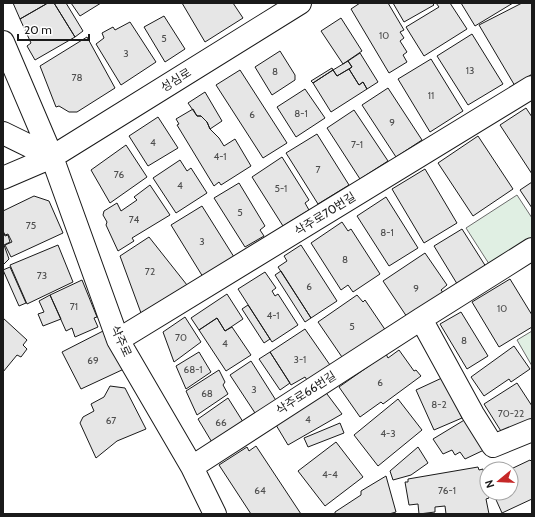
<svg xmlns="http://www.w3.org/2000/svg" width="535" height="517" font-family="Cabin,'Noto Sans KR',sans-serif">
	<rect width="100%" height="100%" fill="#fff"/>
	<path fill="#e0efe3" stroke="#6a6a6a" d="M517,195L532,218V240L491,267L466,228Z
		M532,331V366L517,340Z"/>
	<path fill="#e6e6e6" stroke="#1a1a1a" d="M13,3H46V4L20,19Z
		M48,3H54L75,37L35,60L27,46L31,43L20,19Z
		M54,3H66L83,31L75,37Z
		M71,3H101L80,16Z
		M182,3H233L243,18L205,42Z
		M360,3H388L404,30L400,32L404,38L400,41L407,52L403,55L407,62L389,73L351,9Z
		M393,3H432L434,5L404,22Z
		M436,3H450L467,29L424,56L406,27L439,7Z
		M461,3H513L475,26Z
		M522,3H532V74L515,86L479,25Z
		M164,16L185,49L165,62L144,27Z
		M341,18L362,51L343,64L321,31Z
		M130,22L156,62L121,85L96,44L104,38L102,33L113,27L115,30Z
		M472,34L503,84L468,105L437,56Z
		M87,37L115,88L77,112H69L59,106L56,107L40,66Z
		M280,51L295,75V80L272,95L255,67Z
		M360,53L378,82L367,89L363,82L359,85L349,69L352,67L348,61Z
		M431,59L463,111L430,132L398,79Z
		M348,61L352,67L337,76L333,70Z
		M332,68L333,70L313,83L311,81Z
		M349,69L359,85L363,82L367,89L331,112L313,83L333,70L337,76Z
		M240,70L287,143L263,158L216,85Z
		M388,88L422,140L396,157L362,105Z
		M305,89L325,118L296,137L277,107Z
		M205,92L222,121L210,129L207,122L201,116H197L188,103Z
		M526,108L532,117V174L500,125Z
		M193,109L197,116H201L207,122L210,129L219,138L224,146L235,139L251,166L221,185L219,182L214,186L177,125L179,124L176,119Z
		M354,110L388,161L360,179L327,128Z
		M158,117L178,148L148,166L129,136Z
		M317,134L349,185L318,204L286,153Z
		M478,136L513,189L473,216L438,163Z
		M126,145L147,177L110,203L91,170Z
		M282,157L309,200L305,203L309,210L283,226L252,177Z
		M180,160L187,171L191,168L207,193L176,213L153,178Z
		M425,169L457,223L424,243L392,189Z
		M532,182V208L520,190Z
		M239,183L265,226L260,230L264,236L245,247L214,198Z
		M150,185L170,215L132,238L134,241L118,251L106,225L107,222L103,215L104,211L117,203L121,211L137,200L134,197Z
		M34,196L49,201L63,233L11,257L5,245L12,242L8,234L5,235L3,231V211Z
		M386,197L418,248L389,266L357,216Z
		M202,206L234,257L203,277L171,225Z
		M342,222L348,231L351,229L380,274L353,292L348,285L341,290L311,243Z
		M462,229L488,270L459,287L434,246Z
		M3,232L5,236L8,235L10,242L4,245L9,259L3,265Z
		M149,237L187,285L141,313L120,256Z
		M58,245L73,282L27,304L10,265Z
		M301,245L337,301L311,318L278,267L287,261L284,256Z
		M425,253L447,285L441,290L445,295L409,320L383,281Z
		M10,267L26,303L19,306L3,270Z
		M281,271L311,318L305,322L275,275Z
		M265,272L276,288L272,291L275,296L278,294L298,325L272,342L238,289Z
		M510,279L532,315V327L499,347L472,302Z
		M82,280L97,317L94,318L98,327L75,337L72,328L66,331L50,295Z
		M227,294L243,319L225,331L217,318L199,330L191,318Z
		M50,295L61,319L43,326L38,314L44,312L39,301Z
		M357,295L363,302L365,300L386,331L344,360L318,322Z
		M248,305L270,339L264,343L242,309Z
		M461,312L488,356L467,369L440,324Z
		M185,317L201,342L174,362L163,332Z
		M3,318L27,340L23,345L27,349L21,357L17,355L3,372Z
		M217,318L225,331L232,327L251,355L226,371L199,330Z
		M305,329L330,365L307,380L305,377L291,385L270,352Z
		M105,330L124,369L81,389L62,352Z
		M514,346L530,369L511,382L509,379L484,396L471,377Z
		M399,350L414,371L416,370L421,376L383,404L381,402L360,417L339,387L386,354L388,358Z
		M199,352L211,372L186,389L176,366Z
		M270,352L290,383L280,390L259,359Z
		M251,361L277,402L257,416L230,375Z
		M219,370L225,382L223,385L228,394L197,415L186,391Z
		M444,377L462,418L434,430L416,390Z
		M517,383L532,406V419L504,436L484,404Z
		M110,386L125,388L146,429L117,441L96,458L80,423L83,417L94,411L91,404L104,397Z
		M324,390L342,414L288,445L276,425Z
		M228,398L245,425L213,444L198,419Z
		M398,399L422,430L378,466L354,435Z
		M466,419L484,450L465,459L460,452L455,455L452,450L443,454L433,439Z
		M340,423L344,433L308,447L304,438Z
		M336,442L363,477L325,506L298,471Z
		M256,446L301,514H251L219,465L247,447L249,451Z
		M418,447L428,463L411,475L393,480L390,471Z
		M530,460L532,462V499L502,513L493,493H511V469Z
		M478,467L479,470L483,469L487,493H488L489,498L486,499L489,514H446L445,506L435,507V512L419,514L418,504L409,505L405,482H408V479Z
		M386,476L396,512L389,514H335V512L361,495V491Z"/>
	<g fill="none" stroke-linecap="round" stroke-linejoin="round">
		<g stroke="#1a1a1a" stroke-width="24">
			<path id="minor" d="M3,42L52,157L118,340L192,467L215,514
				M3,133L52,157
				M3,178L52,157L300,3
				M421,319L473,414L493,446L532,430
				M118,340L532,87
				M192,467L421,319L532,249"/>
		</g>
		<use href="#minor" stroke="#fff" stroke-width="22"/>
	</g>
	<g text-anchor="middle" stroke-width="3" stroke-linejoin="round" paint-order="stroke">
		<g font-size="10" fill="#4d4d4d">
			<text x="384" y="39">10</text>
			<text x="164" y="42">5</text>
			<text x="126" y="57">3</text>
			<text x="470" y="74">13</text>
			<text x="275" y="75">8</text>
			<text x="77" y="81">78</text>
			<text x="431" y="99">11</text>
			<text x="301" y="117">8-1</text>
			<text x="252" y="118">6</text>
			<text x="392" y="126">9</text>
			<text x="153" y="146">4</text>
			<text x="357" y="148">7-1</text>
			<text x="220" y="160">4-1</text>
			<text x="318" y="173">7</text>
			<text x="119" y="178">76</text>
			<text x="180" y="189">4</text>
			<text x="281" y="192">5-1</text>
			<text x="240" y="216">5</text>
			<text x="134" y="223">74</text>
			<text x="31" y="229">75</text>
			<text x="387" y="236">8-1</text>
			<text x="202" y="245">3</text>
			<text x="345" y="263">8</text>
			<text x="150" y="275">72</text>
			<text x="42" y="279">73</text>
			<text x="309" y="290">6</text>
			<text x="416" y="292">9</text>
			<text x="74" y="310">71</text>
			<text x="502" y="312">10</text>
			<text x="273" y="319">4-1</text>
			<text x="352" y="330">5</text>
			<text x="181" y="341">70</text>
			<text x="464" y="344">8</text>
			<text x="225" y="347">4</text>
			<text x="300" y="363">3-1</text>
			<text x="93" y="364">69</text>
			<text x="193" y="373">68-1</text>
			<text x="380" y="386">6</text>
			<text x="254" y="393">3</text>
			<text x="207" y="397">68</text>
			<text x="439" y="408">8-2</text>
			<text x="511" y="417">70-22</text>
			<text x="308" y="423">4</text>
			<text x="111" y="424">67</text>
			<text x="221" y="426">66</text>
			<text x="388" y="437">4-3</text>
			<text x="330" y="478">4-4</text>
			<text x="260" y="494">64</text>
			<text x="447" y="494">76-1</text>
		</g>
		<g font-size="12" fill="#1a1a1a" stroke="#fff">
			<text transform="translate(176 80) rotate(-32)" y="4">성심로</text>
			<text transform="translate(325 214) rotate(-32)" y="4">삭주로70번길</text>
			<text transform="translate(121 341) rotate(65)" y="4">삭주로</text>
			<text transform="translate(306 393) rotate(-33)" y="4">삭주로66번길</text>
		</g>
	</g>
	<rect width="535" height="517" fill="none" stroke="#1a1a1a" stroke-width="8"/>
	<g transform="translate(499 481) rotate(252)"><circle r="19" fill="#ffffff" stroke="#a3a3a3"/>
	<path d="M0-3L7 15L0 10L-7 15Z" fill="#c62828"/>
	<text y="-6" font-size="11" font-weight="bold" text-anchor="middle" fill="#1a1a1a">N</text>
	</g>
	<path d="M18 34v6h71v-6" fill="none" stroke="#1a1a1a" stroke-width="2"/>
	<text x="24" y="34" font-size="12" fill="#1a1a1a" stroke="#ffffff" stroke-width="3" paint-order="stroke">20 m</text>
</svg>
